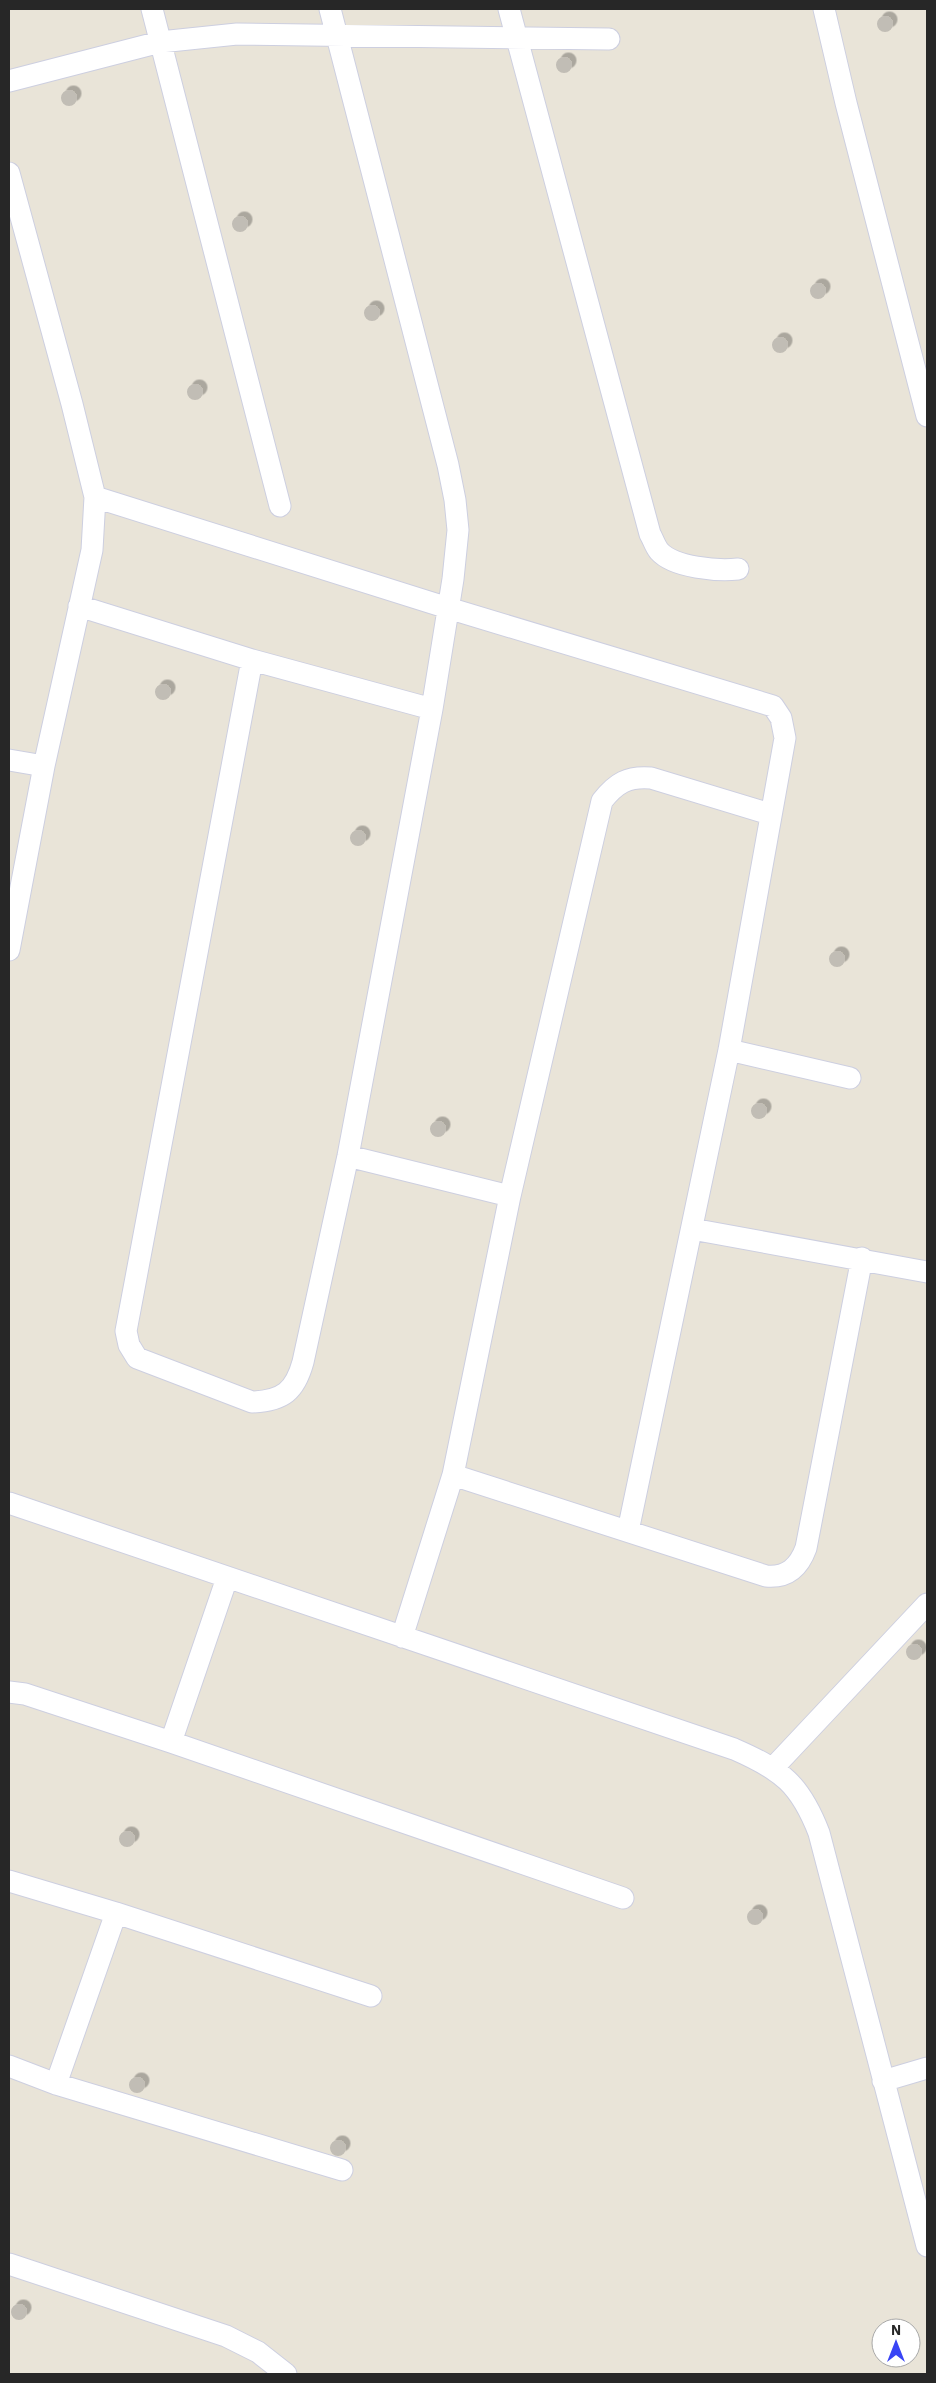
<svg xmlns="http://www.w3.org/2000/svg" width="936" height="2383" font-family="'IBM Plex Sans',sans-serif">
	<defs>
		<filter id="shadow"><feDropShadow dx="4.5" dy="-4.5" stdDeviation="0" flood-color="#0004"/></filter>
	</defs>
	<rect width="100%" height="100%" fill="#e9e4d8"/>
	<path fill="#c1bdb5" filter="url(#shadow)" d="M877 24a8 8 0 1 1 16 0a8 8 0 1 1-16 0Z
		M556 65a8 8 0 1 1 16 0a8 8 0 1 1-16 0Z
		M61 98a8 8 0 1 1 16 0a8 8 0 1 1-16 0Z
		M232 224a8 8 0 1 1 16 0a8 8 0 1 1-16 0Z
		M810 291a8 8 0 1 1 16 0a8 8 0 1 1-16 0Z
		M364 313a8 8 0 1 1 16 0a8 8 0 1 1-16 0Z
		M772 345a8 8 0 1 1 16 0a8 8 0 1 1-16 0Z
		M187 392a8 8 0 1 1 16 0a8 8 0 1 1-16 0Z
		M155 692a8 8 0 1 1 16 0a8 8 0 1 1-16 0Z
		M350 838a8 8 0 1 1 16 0a8 8 0 1 1-16 0Z
		M829 959a8 8 0 1 1 16 0a8 8 0 1 1-16 0Z
		M751 1111a8 8 0 1 1 16 0a8 8 0 1 1-16 0Z
		M430 1129a8 8 0 1 1 16 0a8 8 0 1 1-16 0Z
		M906 1652a8 8 0 1 1 16 0a8 8 0 1 1-16 0Z
		M119 1839a8 8 0 1 1 16 0a8 8 0 1 1-16 0Z
		M747 1917a8 8 0 1 1 16 0a8 8 0 1 1-16 0Z
		M129 2085a8 8 0 1 1 16 0a8 8 0 1 1-16 0Z
		M330 2148a8 8 0 1 1 16 0a8 8 0 1 1-16 0Z
		M11 2312a8 8 0 1 1 16 0a8 8 0 1 1-16 0Z"/>
	<g fill="none" stroke-linecap="round" stroke-linejoin="round">
		<g stroke="#cdcfe0" stroke-width="23">
			<path id="street" d="M152,9L280,506
				M509,9L650,534C653,539 655,546 659,551C674,568 718,571 738,569
				M824,9L846,103L927,416
				M9,81L160,42L237,34L609,39
				M9,173L72,404L95,497L92,550L44,766L9,950
				M95,497L448,608L773,706L781,718L785,738L729,1050L628,1531
				M79,606L252,660L432,709
				M252,660L126,1331L129,1345L137,1358L252,1402C283,1401 295,1391 303,1362L348,1156L432,709L453,579L458,530L455,500L448,465L330,9
				M9,760L44,766
				M729,1050L850,1078
				M348,1156L510,1196
				M692,1229L927,1272
				M453,1475L766,1576C787,1578 799,1567 806,1548L862,1258
				M9,1503L734,1749C782,1770 800,1784 819,1833L927,2246
				M402,1637L453,1475L510,1196L602,801C616,783 628,776 651,778L770,814
				M9,1692L25,1694L171,1742L623,1898
				M171,1742L227,1578
				M773,1768L927,1604
				M9,1881L116,1913L371,1996
				M9,2066L56,2084L342,2170
				M883,2081L927,2068
				M56,2084L116,1913
				M9,2264L226,2336L258,2352L286,2374"/>
		</g>
		<use href="#street" stroke="#fff" stroke-width="21"/>
	</g>
	<rect width="936" height="2383" fill="none" stroke="#272727" stroke-width="20"/>
	<g transform="translate(896 2343)"><circle r="24" fill="#ffffff" stroke="#a9a9a9"/>
	<path d="M0-4L9 19L0 12L-9 19Z" fill="#3945f5"/>
	<text y="-8" font-size="14" font-weight="bold" text-anchor="middle" fill="#272727">N</text>
	</g>
</svg>
